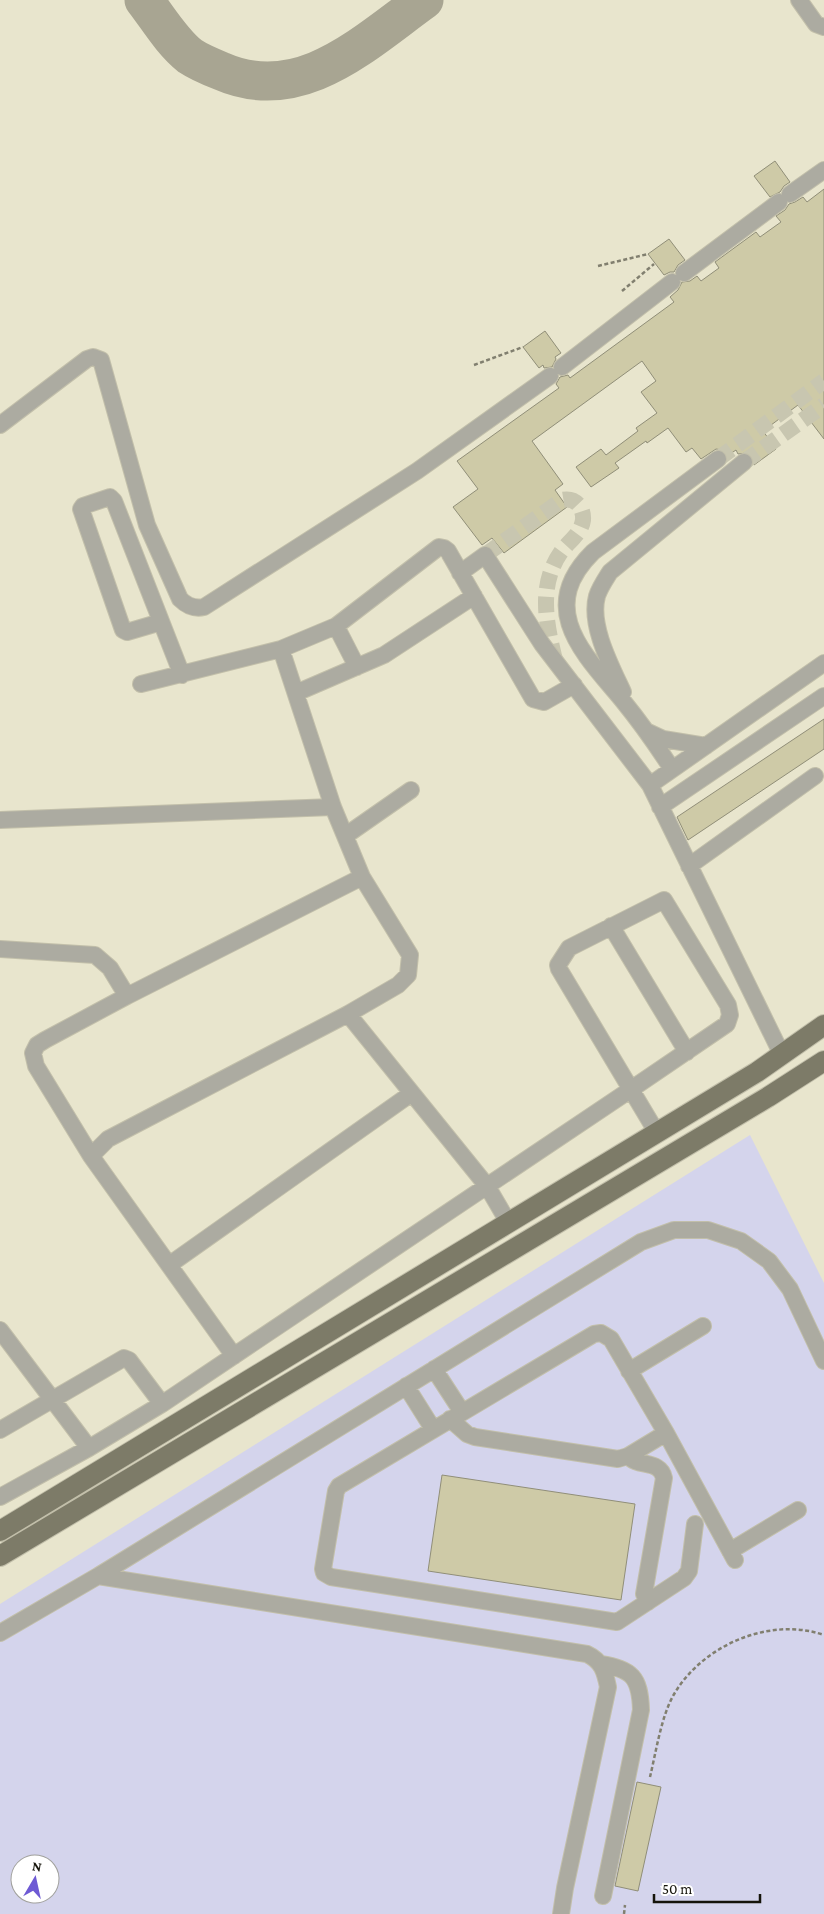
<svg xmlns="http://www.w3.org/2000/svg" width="824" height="1914" font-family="'Crimson Pro',serif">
	<rect width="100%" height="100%" fill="#e8e5cd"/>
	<path fill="#d4d4ec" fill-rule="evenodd" d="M750,1135L824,1283V1914H0V1604ZM20,1864H50V1894H20Z"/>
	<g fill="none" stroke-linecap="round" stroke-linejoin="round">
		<path stroke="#a8a592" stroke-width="39" d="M144,0C158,18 172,42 190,56C199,62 211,67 221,71C300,106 364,43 424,0"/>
	</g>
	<path fill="#cecaa7" stroke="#908e78" d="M775,161L790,182L784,186L780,192L770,197L754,176Z
		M824,189V439L798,405L763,431L776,449L754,465L751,455L747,453L738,454L736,450L727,456L722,450L716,449L701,459L692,448L686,452L668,428L647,443L646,441L615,463L619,468L591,487L576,467L601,449L606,455L638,431L636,428L657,413L641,392L656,381L642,361L532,441L563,484L555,490L567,507L504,553L492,538L482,545L453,507L478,489L457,461L559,388L556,384L560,377L568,375L570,378L674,302L670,297L678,290L682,282L690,281L697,276L701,281L719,268L715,262L756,232L760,237L781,222L776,216L785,210L789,204L795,202L803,197L807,202Z
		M669,239L685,260L678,265L674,272H670L664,275L648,254Z
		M545,331L561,353L555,357L556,359L552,367L544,368L543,365L539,368L523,347Z
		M824,719V749L688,840L677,817Z
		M442,1475L635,1504L621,1600L428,1571Z
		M637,1782L661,1787L638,1891L615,1886Z"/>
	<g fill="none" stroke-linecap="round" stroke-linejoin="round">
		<path stroke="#c8c6b0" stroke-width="16" stroke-dasharray="16 8" stroke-linecap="butt" d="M718,459L824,381
			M744,462L824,405
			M485,555L562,500C575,497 584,507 583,520C581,534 569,541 561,552C538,585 546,623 555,660"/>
		<g stroke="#c2bfaa" stroke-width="18">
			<path id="minor" d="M799,0L816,24L824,27
				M790,194L824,170
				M684,273L779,202
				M562,367L672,282
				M0,425L87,359L93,357L101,360L147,525L180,599C187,606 195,609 204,607L417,471L550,376
				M460,573L485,555L542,644L650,785L782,1055
				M161,622L127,632L123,630L81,509L83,506L110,497L114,501L182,675
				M336,626L357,667
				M141,684L281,649L336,626L439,547L444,548L448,551L533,699L544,702L574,685
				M623,692C611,666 589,625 597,596C600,587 605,580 610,572L744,462
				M296,693L384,655L474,596
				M648,732L663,739L706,746
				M672,769C657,746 641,723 623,701C585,655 535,609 593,552L718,459
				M650,785L824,663
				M660,807L824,696
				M0,820L333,807
				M345,836L411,790
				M689,866L815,776
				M611,926L687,1052
				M0,949L95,955L110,968L127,996
				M348,1014L487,1186L508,1222
				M91,1156L108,1139L348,1014L398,985L408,975L410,955L362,877L333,807L281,649
				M169,1265L412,1093
				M0,1330L89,1448
				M234,1356L91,1156L36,1066L33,1053L37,1045L45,1040L127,996L362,877
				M434,1369L462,1412
				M629,1371L703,1326
				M406,1386L433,1429
				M450,1419L467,1434L475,1437L618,1459L628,1456L666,1433
				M0,1430L124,1358L129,1360L162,1404
				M628,1456C638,1468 660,1459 664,1478L644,1594L648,1602
				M0,1497L89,1448L162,1404L630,1090L727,1024L730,1015L728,1005L664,900L569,948L558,965L559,969L657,1133
				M695,1524L689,1571L684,1578L617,1622L331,1577L324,1573L323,1569L336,1491L339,1486L594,1334L601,1333L611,1339L666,1433L735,1560
				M730,1551L798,1510
				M98,1576L587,1654C602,1661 605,1672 608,1687L565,1888L561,1914
				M0,1633L98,1576L641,1242L674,1230H708L741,1241L769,1261L790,1289L824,1361
				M600,1664C632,1669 640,1677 641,1710L603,1896"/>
		</g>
		<g stroke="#c2bfaa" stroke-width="22">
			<path id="major" d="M0,1531L757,1072L824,1025
				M0,1556L768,1097L824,1061"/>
		</g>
		<path stroke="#817f6f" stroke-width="2.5" stroke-dasharray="4 2.5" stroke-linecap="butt" d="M598,266L648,254
			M622,291L654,264
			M474,365L523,347
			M650,1777C656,1752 661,1718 673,1696C701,1646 769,1616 824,1635
			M624,1914L625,1905"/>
		<use href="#minor" stroke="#acaba1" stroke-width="16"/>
		<use href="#major" stroke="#7d7b68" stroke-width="20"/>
	</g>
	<g transform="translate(35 1879) rotate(9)"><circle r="24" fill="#ffffff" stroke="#a1a19d"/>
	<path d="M0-4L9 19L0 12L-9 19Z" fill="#6e5ad4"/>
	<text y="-8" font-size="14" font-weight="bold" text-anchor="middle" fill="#15140b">N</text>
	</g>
	<path d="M654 1894v8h106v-8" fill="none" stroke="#15140b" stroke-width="2.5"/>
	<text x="662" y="1894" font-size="15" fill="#15140b" stroke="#ffffff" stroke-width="4" paint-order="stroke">50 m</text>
</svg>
